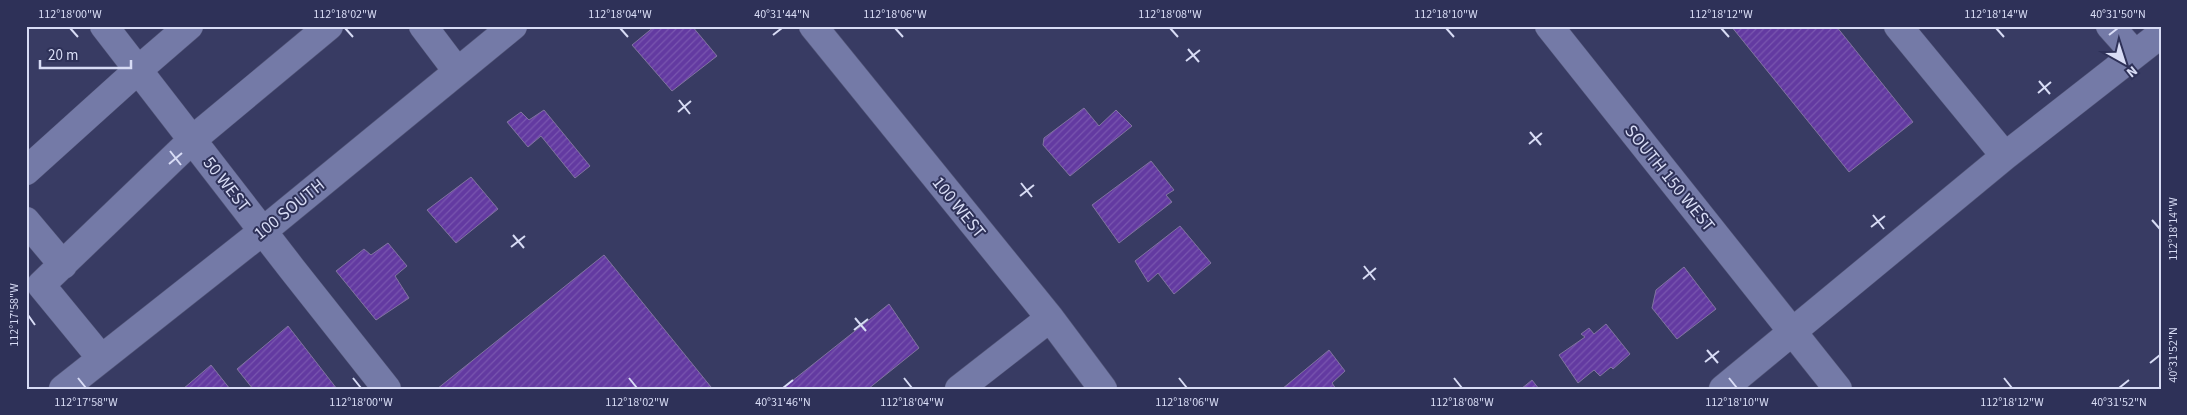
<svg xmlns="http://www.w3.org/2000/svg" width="2187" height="415" font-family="'Source Sans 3',sans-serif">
	<defs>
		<pattern id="building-hatch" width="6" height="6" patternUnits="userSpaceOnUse" patternTransform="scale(1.25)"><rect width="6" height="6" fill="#633aa1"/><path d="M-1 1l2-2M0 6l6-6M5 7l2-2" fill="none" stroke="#7956af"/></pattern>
	</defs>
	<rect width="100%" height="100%" fill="#383b63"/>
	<path fill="url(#building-hatch)" stroke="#8174a0" d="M655,26H692L717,56L672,91L632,45Z
		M1731,26H1836L1913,122L1849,172Z
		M1084,108L1099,126L1116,110L1132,126L1070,176L1043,145L1044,138Z
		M544,110L590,166L575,178L541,136L528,147L507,122L521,112L529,120Z
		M1151,161L1174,190L1166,195L1172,202L1119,243L1092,205Z
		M471,177L498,209L456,243L427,210Z
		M1180,226L1211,263L1174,294L1158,273L1148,282L1135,261Z
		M388,243L407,266L395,276L409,298L376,320L336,271L364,249L371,255Z
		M604,255L711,387L708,389H437Z
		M1684,267L1716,309L1677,339L1652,308L1656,290Z
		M889,304L919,348L868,389H782Z
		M1606,324L1630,354L1613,369L1611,367L1600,376L1594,370L1578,383L1559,355L1585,337L1581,334L1589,328L1594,334Z
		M288,326L337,389H253L237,369Z
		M1329,350L1345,371L1332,383L1336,389H1282Z
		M211,365L230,389H183Z
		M1532,380L1539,389H1521Z"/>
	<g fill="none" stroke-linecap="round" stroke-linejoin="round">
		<g stroke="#535678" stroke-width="29">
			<path id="minor" d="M104,26L292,269L387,389
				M423,26L457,71
				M813,26L1050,318L1103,389
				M1549,26L1838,389
				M1898,26L2005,156
				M2110,26L2135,54
				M26,171L138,70L189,26
				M26,221L63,265
				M101,358L41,285L192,140L329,26
				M63,389L263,231L513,26
				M959,389L1050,318
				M1723,389L2005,156L2161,34"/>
		</g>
		<use href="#minor" stroke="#747aa7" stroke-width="28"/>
	</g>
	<path fill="none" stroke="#d8dcf5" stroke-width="2" d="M70,28L78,37M345,28L353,37M620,28L628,37M895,28L903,37M1170,28L1178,37M1446,28L1454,37M1721,28L1729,37M1996,28L2004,37M773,35L782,28M2109,35L2118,28M1188,49L1199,62M1186,61L1200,50M2039,81L2050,94M2038,93L2051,82M679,100L690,114M678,112L691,101M1530,132L1541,145M1529,144L1542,133M170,151L181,165M169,164L182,153M1021,183L1032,197M1020,196L1034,185M1873,215L1884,229M2152,220L2160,229M1871,227L1885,216M513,235L524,248M511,247L525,236M1364,266L1375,280M1363,279L1376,268M28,315L35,325M855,318L866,331M854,330L868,319M1707,350L1718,363M1705,362L1719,351M2150,363L2160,355M78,378L86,388M353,378L361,388M629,378L637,388M904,378L912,388M1179,378L1187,388M1454,378L1462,388M1729,378L1737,388M2004,378L2012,388M783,388L793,380M2119,388L2129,380"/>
	<g text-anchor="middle" stroke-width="4" stroke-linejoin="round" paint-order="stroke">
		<g font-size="18" fill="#d8dcf5" stroke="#2e3158">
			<text transform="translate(1670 178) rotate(51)" y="6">SOUTH 150 WEST</text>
			<text transform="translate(227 184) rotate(52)" y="6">50 WEST</text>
			<text transform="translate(959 207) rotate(51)" y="6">100 WEST</text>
			<text transform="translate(289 209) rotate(-39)" y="6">100 SOUTH</text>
		</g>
	</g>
	<rect width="2187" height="415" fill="none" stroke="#2e3158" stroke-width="55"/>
	<g transform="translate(2124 62) rotate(141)" stroke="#2e3158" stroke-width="4" paint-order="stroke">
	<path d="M0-4L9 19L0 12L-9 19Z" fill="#d8dcf5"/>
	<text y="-8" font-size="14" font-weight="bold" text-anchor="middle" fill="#d8dcf5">N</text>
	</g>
	<path d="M40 60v8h91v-8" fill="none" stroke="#d8dcf5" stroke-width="2.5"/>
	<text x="48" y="60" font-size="15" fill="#d8dcf5" stroke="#2e3158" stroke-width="4" paint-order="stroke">20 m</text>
	<rect x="28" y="28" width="2132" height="360" fill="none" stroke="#d8dcf5" stroke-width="2"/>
	<g font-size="12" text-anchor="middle" fill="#d8dcf5">
		<text x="70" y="18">112°18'00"W</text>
		<text x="345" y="18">112°18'02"W</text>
		<text x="620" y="18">112°18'04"W</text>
		<text x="782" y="18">40°31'44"N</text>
		<text x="895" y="18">112°18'06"W</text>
		<text x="1170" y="18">112°18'08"W</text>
		<text x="1446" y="18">112°18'10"W</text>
		<text x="1721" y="18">112°18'12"W</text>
		<text x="1996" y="18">112°18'14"W</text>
		<text x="2118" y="18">40°31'50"N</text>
		<text transform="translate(2173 229) rotate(-90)" y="4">112°18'14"W</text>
		<text transform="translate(14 315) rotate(-90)" y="4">112°17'58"W</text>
		<text transform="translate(2173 355) rotate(-90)" y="4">40°31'52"N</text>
		<text x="86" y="406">112°17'58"W</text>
		<text x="361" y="406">112°18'00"W</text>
		<text x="637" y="406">112°18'02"W</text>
		<text x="783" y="406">40°31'46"N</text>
		<text x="912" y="406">112°18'04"W</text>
		<text x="1187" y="406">112°18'06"W</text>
		<text x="1462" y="406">112°18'08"W</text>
		<text x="1737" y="406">112°18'10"W</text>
		<text x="2012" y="406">112°18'12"W</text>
		<text x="2119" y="406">40°31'52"N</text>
	</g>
</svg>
